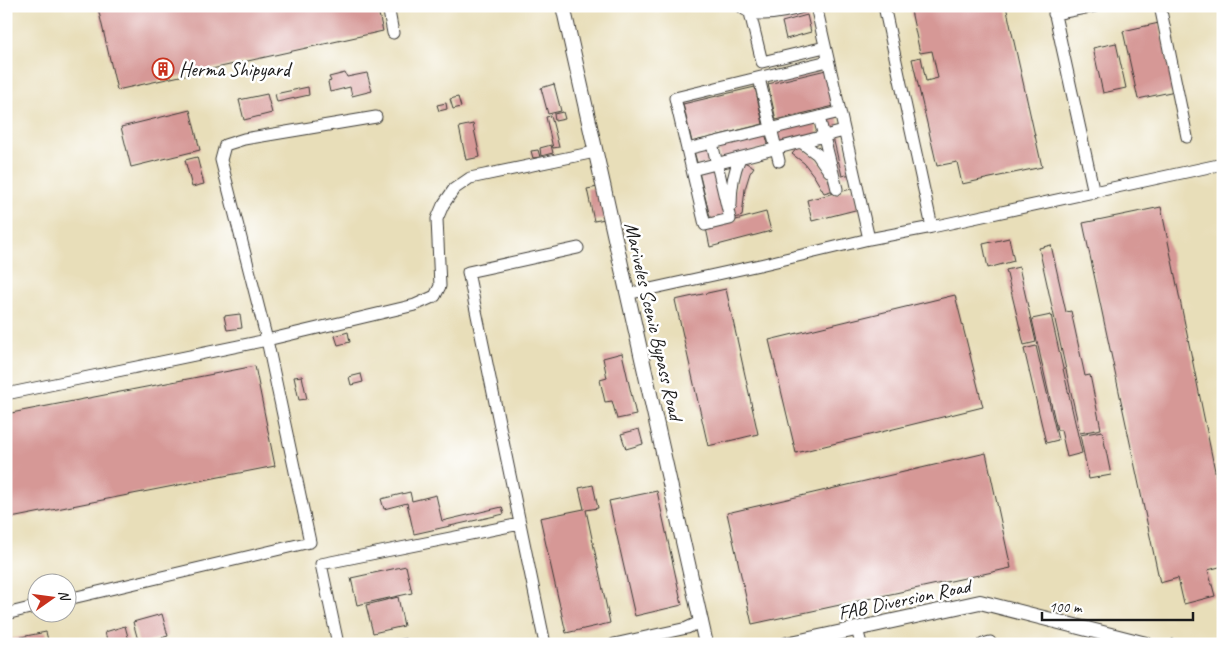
<svg xmlns="http://www.w3.org/2000/svg" width="1229" height="650" font-family="Caveat,sans-serif">
	<rect width="100%" height="100%" fill="#fff"/>
	<filter id="ink" filterUnits="userSpaceOnUse"><feTurbulence type="fractalNoise" baseFrequency=".02" numOctaves="2"/><feDisplacementMap in="SourceGraphic" scale="10" xChannelSelector="R" yChannelSelector="G"/><feConvolveMatrix kernelMatrix="1 2 1 2 8 2 1 2 1" color-interpolation-filters="sRGB"/></filter>
	<filter id="wash" filterUnits="userSpaceOnUse"><feTurbulence type="fractalNoise" baseFrequency=".0096" numOctaves="4" result="noise"/><feDisplacementMap in="SourceGraphic" scale="20" xChannelSelector="R" yChannelSelector="G"/><feGaussianBlur stdDeviation="1.12" result="paint"/><feColorMatrix in="noise" values="0 0 0 0 0 0 0 0 0 0 0 0 0 0 0 0 0 1.4 0 .05"/><feComposite in="paint" operator="in"/></filter>
	<g filter="url(#wash)">
		<rect width="100%" height="100%" fill="#e8deb9"/>
		<g id="blocks">
			<path fill="#d69896" d="M105,6H377L383,31L117,90L98,8Z
				M910,6H1006L1042,167L962,184L957,162L937,166L912,59L921,57L926,81L938,78L932,51L920,53Z
				M807,15L811,32L786,39L782,22Z
				M1159,23L1175,91L1138,99L1123,31Z
				M1116,43L1126,88L1103,93L1093,48Z
				M826,70L834,106L776,120L768,84Z
				M345,73L347,77L367,73L372,91L352,96L350,87L330,92L328,82L331,81L329,77Z
				M554,84L561,111L548,114L541,88Z
				M308,87L309,95L277,102L275,94Z
				M755,87L763,124L692,142L683,104Z
				M267,94L272,113L244,120L239,100Z
				M458,97L461,107L453,109L450,99Z
				M446,103L447,109L439,111L437,105Z
				M190,110L200,150L131,167L121,127Z
				M563,112L565,119L555,121L554,114Z
				M837,115L840,129L826,132L823,119Z
				M551,116L559,147L553,148L546,117Z
				M815,121L818,135L780,144L777,130Z
				M473,124L480,157L466,160L459,127Z
				M765,133L769,147L720,159L717,145Z
				M842,135L851,174L842,176L833,137Z
				M551,145L553,153L541,156L540,148Z
				M799,146L814,156L825,170L834,190L824,193L814,176L804,163L792,154Z
				M710,147L713,162L698,166L694,151Z
				M538,150L540,157L533,158L531,151Z
				M197,157L204,184L192,187L185,160Z
				M742,161L754,167L750,173L745,189L742,216L734,218L735,190Z
				M715,168L727,217L711,221L699,172Z
				M598,187L605,219L594,221L587,189Z
				M855,188L859,209L812,221L807,200Z
				M1161,207L1223,510V566L1208,570L1215,596L1184,604L1178,578L1160,583L1083,223Z
				M766,212L771,231L710,247L706,228Z
				M1009,238L1014,261L988,268L983,244Z
				M1051,245L1066,312L1071,311L1085,376L1090,375L1101,429L1080,433L1039,248Z
				M1019,267L1036,342L1024,345L1006,270Z
				M726,289L758,434L708,446L675,300Z
				M955,295L983,407L796,453L769,340Z
				M240,314L242,328L227,330L224,316Z
				M1051,315L1082,453L1067,457L1061,430H1057L1032,319Z
				M348,332L350,342L338,345L335,336Z
				M1036,346L1058,440L1046,443L1024,349Z
				M622,353L636,415L617,419L612,401L605,402L600,380L607,378L603,358Z
				M255,366L275,466L6,519V414Z
				M361,374L363,382L351,385L349,377Z
				M302,376L307,399L299,400L294,377Z
				M639,429L643,444L626,449L621,434Z
				M1102,431L1111,475L1089,479L1080,435Z
				M986,453L1011,568L752,624L727,513Z
				M593,485L598,508L586,510L610,623L566,633L540,518L584,509L579,488Z
				M657,491L682,605L635,616L609,501Z
				M410,492L412,501L436,495L442,521L502,507L504,514L414,534L407,503L384,509L381,499Z
				M406,566L412,593L357,605L351,578Z
				M398,597L404,626L373,633L366,605Z
				M162,614L168,636L139,644L133,622Z
				M125,626L130,644H108L105,632Z
				M46,632L49,644H6V640Z
				M406,638L408,644H389V642Z
				M1172,639L1181,641V644H1171Z"/>
		</g>
	</g>
	<g filter="url(#ink)">
		<use href="#blocks" fill-opacity="0" stroke="#3b3934" stroke-width="1"/>
		<g fill="none" stroke-linecap="round" stroke-linejoin="round">
			<g stroke="#3b3934" stroke-width="13">
				<path id="minor" d="M388,6L393,33
					M741,6C753,21 790,11 806,6
					M816,6L869,239
					M884,6L932,227
					M1053,6L1094,193
					M1160,6L1187,137
					M750,13L762,62L825,47
					M1054,14L1095,6
					M828,61L675,98L687,149L840,112
					M759,78L779,161
					M819,117L837,189
					M801,142L817,154L829,171
					M687,149L692,170L844,131
					M692,170L705,225L730,219L712,143
					M731,205C731,188 733,173 740,158
					M627,294L764,264L869,239L932,227L1223,164
					M6,394L267,340L221,160L225,145L244,139L376,117
					M68,599L310,542L267,340L415,305L435,296L440,286L437,219L443,205L454,189L470,178L595,152
					M6,614L38,606
					M857,629L861,644
					M338,644L321,564L520,524
					M545,644L468,272L578,248
					M614,644L687,628L702,621
					M983,644L990,642L991,644"/>
			</g>
			<g stroke="#3b3934" stroke-width="16">
				<path id="major" d="M563,6L706,644
					M787,644L980,602L1146,644"/>
			</g>
			<use href="#minor" stroke="#fff" stroke-width="11"/>
			<use href="#major" stroke="#fff" stroke-width="14"/>
		</g>
	</g>
	<defs>
		<g id="building-ring" transform="scale(1.125)"><circle r="9.5" fill="#fff" stroke="#c8321e" stroke-width="1.5"/><path d="M-4-6H4V6H1V3H-1V6H-4ZM-2.5-4.3h1.7v1.8h-1.7ZM.8-4.3h1.7v1.8H.8ZM-2.5-1h1.7V.8h-1.7ZM.8-1h1.7V.8H.8Z" fill="#c8321e"/></g>
	</defs>
	<g fill-rule="evenodd">
		<use href="#building-ring" x="163" y="69"/>
	</g>
	<g text-anchor="middle" stroke-width="5" stroke-linejoin="round" paint-order="stroke">
		<g font-size="20" fill="#1c1c1c" stroke="#fff" text-anchor="start">
			<text x="179" y="76">Herma Shipyard</text>
		</g>
		<g font-size="20" fill="#1c1c1c" stroke="#fff">
			<text transform="translate(654 321) rotate(77)" y="7">Mariveles Scenic Bypass Road</text>
			<text transform="translate(904 599) rotate(-12)" y="7">FAB Diversion Road</text>
		</g>
	</g>
	<rect width="1229" height="650" fill="none" stroke="#fff" stroke-width="25"/>
	<g transform="translate(52 598) rotate(76)"><circle r="24" fill="#ffffff" stroke="#a4a4a4"/>
	<path d="M0-4L9 19L0 12L-9 19Z" fill="#c8321e"/>
	<text y="-8" font-size="14" font-weight="bold" text-anchor="middle" fill="#1c1c1c">N</text>
	</g>
	<path d="M1042 612v8h151v-8" fill="none" stroke="#1c1c1c" stroke-width="2.5"/>
	<text x="1049" y="612" font-size="15" fill="#1c1c1c" stroke="#ffffff" stroke-width="4" paint-order="stroke">100 m</text>
</svg>
